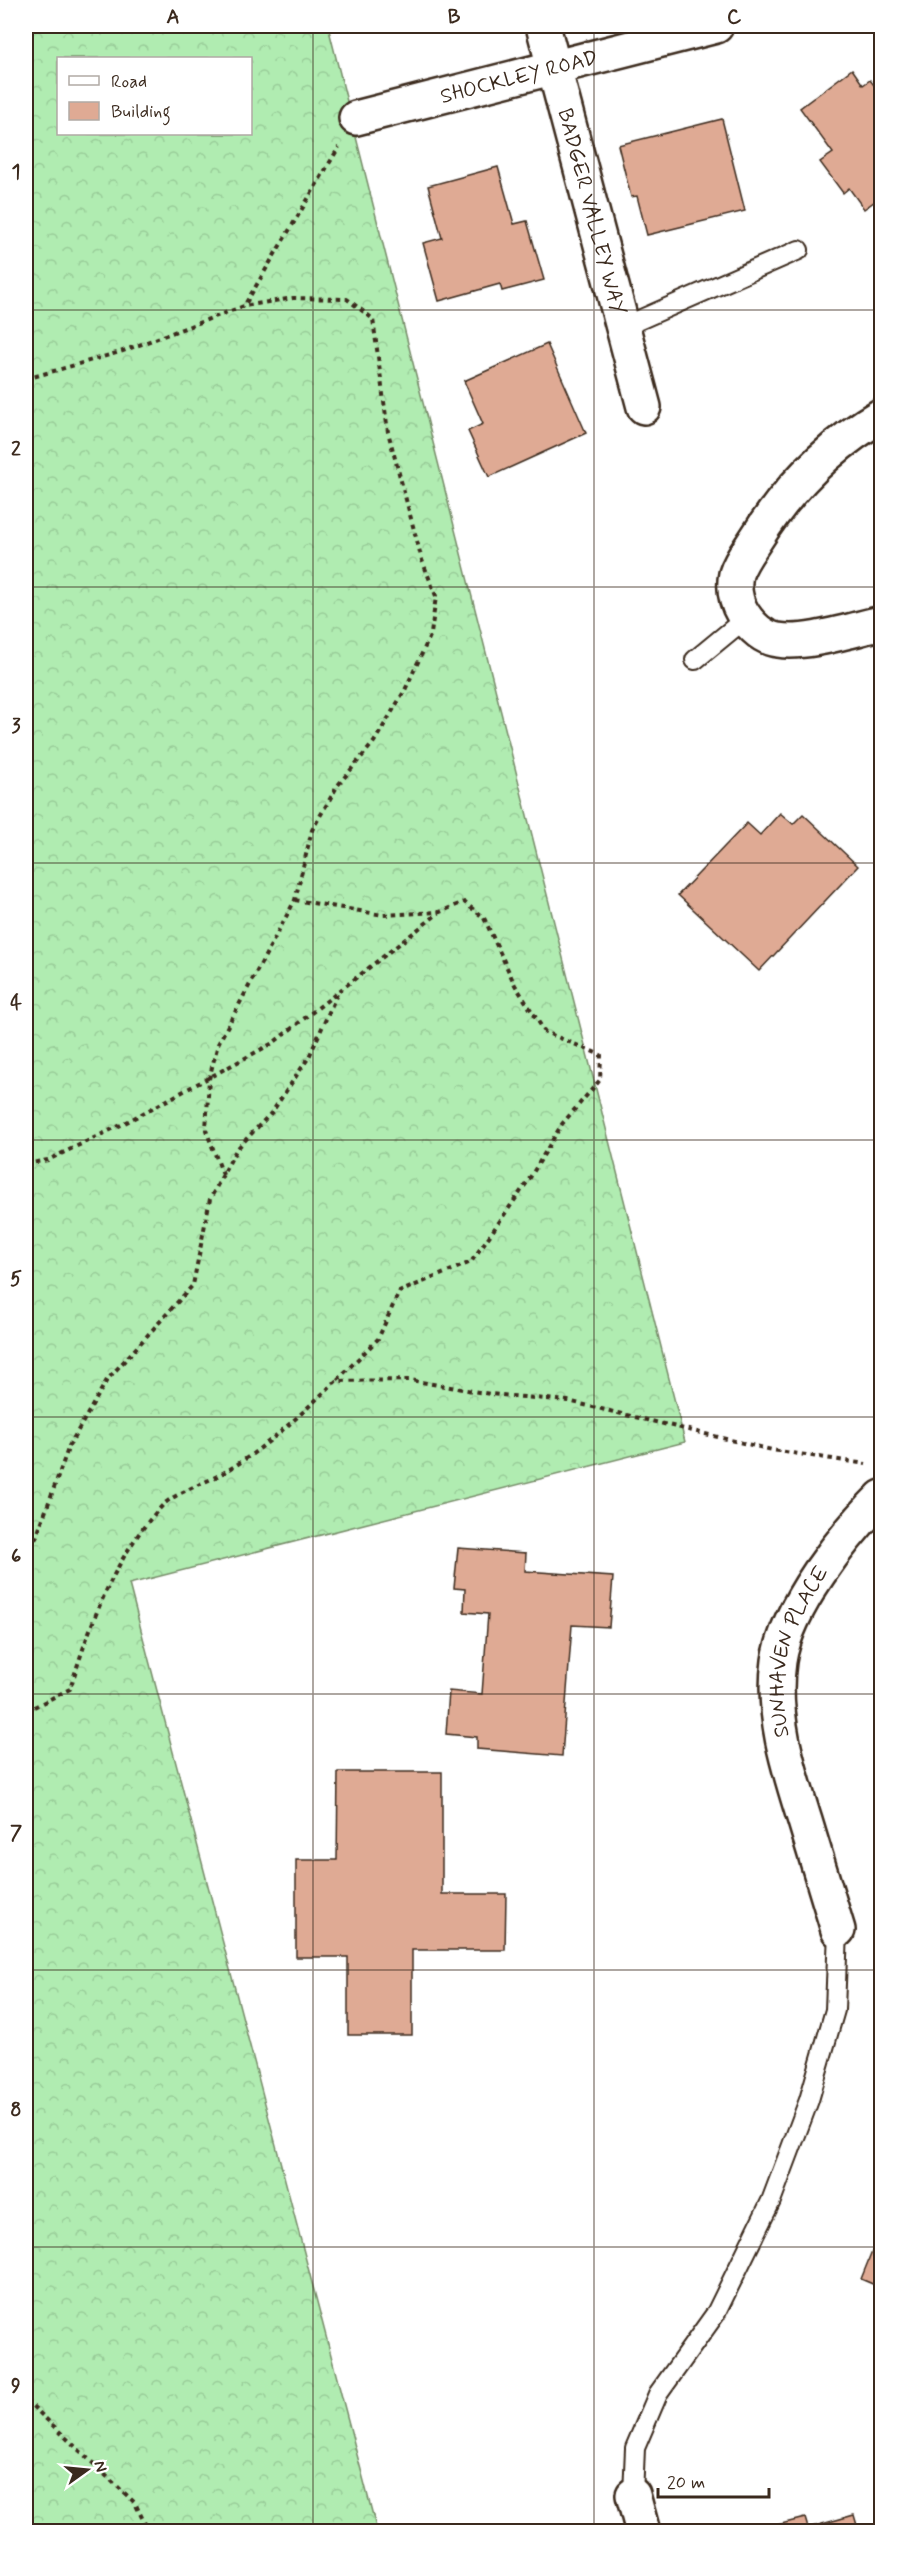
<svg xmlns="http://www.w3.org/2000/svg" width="907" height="2557" font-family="Mynerve,sans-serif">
	<defs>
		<pattern id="forest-crowns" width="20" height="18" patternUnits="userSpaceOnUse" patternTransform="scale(1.5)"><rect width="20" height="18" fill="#b0ecb1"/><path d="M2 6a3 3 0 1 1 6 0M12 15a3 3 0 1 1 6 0" fill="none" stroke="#98cb98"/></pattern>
	</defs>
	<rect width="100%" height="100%" fill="#fff"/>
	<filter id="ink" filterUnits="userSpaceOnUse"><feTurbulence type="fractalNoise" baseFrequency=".0167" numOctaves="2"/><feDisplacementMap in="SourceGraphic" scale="12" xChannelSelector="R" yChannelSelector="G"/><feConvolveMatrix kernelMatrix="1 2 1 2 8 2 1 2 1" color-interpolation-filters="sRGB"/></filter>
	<g filter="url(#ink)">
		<path fill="url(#forest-crowns)" stroke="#768b68" stroke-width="1.5" fill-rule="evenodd" d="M26,26H328L685,1442L129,1584L377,2531L26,2532ZM58,58H250V134H58Z"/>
		<path fill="#dfaa94" stroke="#3b2a1e" stroke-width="1.5" d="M852,69L863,85L870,80L882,95V196L864,209L849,188L843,193L820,162L833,153L800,108Z
			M722,119L745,211L647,235L637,196L631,197L618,145Z
			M498,167L514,224L527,221L544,280L502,291L500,284L439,301L423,243L442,238L428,186Z
			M547,344L586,433L489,477L468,431L483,424L464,381Z
			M780,813L793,824L803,814L858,866L759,971L678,895L747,823L760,835Z
			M458,1548L526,1553L525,1571L613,1577L609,1627L572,1625L562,1756L477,1749V1737L446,1734L449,1691L482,1694L488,1614L464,1612L465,1589L454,1588Z
			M338,1772H442V1894H506L505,1950H412V2035H348V1957H296V1860H337Z
			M882,2227V2288L861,2279Z
			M854,2515L859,2532H779L777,2525L805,2518L808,2528Z"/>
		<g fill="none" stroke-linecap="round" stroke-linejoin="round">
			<g stroke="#3b2a1e" stroke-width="22">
				<path id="service" d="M623,327L799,250
					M695,660L746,618
					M633,2495L635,2448L658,2394L716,2313L771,2201L809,2100L835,2010L838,1930"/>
			</g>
			<g stroke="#3b2a1e" stroke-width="38">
				<g id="minor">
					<path id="s1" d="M543,26L644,407"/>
					<path id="s2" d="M356,118L716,26"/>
					<path d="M882,415C829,446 788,488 756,539C749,550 740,561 736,574C733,588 736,602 743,614C751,626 763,638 778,640C807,645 853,629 882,623"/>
					<path id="s3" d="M838,1930C827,1894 816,1857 805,1821C789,1770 771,1716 779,1661C787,1607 844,1535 882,1497"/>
					<path d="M633,2495L643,2532"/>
				</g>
			</g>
			<path stroke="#3b2a1e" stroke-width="4" stroke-dasharray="4.5 4.5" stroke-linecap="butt" d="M26,379L120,352L244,306L339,147
				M295,900L383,915L439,912
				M26,1164L48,1160L121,1125L273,1043L440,912L464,902L484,918L515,985L545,1032L601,1055L600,1080L562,1124L528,1181L471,1262L399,1292L378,1339L336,1381
				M223,1175L206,1130L209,1079L218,1044L295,900L312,830L338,785L374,742L405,690L431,634L436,596L422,560L388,432L373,319L347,299L293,298L244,306
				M26,1555L36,1538L69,1446L107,1380L193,1285L210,1199L236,1150L272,1112L309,1057L337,994
				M26,1711L70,1689C90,1625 114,1556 162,1506C175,1492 212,1481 230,1469C269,1445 302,1413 336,1381L410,1380L490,1394L568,1401L772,1450L866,1464
				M26,2400L135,2503L149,2532"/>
			<use href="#service" stroke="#fff" stroke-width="18"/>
			<use href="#minor" stroke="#fff" stroke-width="33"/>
		</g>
	</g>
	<path fill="none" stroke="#3b2a1e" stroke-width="1.5" stroke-opacity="0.55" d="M313,26V2532M594,26V2532M26,310H882M26,587H882M26,863H882M26,1140H882M26,1417H882M26,1694H882M26,1970H882M26,2247H882"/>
	<g text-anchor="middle" stroke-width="4.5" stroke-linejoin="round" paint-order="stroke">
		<g font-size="21" fill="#3b2a1e" stroke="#fff">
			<text dy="7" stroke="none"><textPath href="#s2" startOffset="168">SHOCKLEY ROAD</textPath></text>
			<text dy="7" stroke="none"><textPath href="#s1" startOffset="192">BADGER VALLEY WAY</textPath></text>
			<text dy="7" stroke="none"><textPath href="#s3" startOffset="291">SUNHAVEN PLACE</textPath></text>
		</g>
	</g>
	<rect width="907" height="2557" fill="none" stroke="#fff" stroke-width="66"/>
	<rect x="57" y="57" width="195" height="78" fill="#ffffff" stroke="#b1aaa5" stroke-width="1.5"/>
	<rect x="69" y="76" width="30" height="9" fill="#ffffff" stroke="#b1aaa5" stroke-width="1.5"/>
	<text x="111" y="87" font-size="18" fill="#3b2a1e">Road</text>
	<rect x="69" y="102" width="30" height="18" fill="#dfaa94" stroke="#b1aaa5" stroke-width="1.5"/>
	<text x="111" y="117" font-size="18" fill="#3b2a1e">Building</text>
	<g transform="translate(87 2470) rotate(75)" stroke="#ffffff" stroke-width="4.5" paint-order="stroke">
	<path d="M0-4.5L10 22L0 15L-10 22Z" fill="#3b2a1e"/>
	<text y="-9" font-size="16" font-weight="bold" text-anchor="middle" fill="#3b2a1e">N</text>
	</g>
	<path d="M658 2488v9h111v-9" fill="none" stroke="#3b2a1e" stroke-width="3"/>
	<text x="667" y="2488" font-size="18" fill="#3b2a1e" stroke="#ffffff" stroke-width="4.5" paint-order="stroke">20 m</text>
	<rect x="33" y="33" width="841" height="2491" fill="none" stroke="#3b2a1e" stroke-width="2"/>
	<g font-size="20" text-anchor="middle" font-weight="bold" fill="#3b2a1e">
		<text x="173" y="23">A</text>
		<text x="454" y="23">B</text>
		<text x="734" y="23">C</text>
		<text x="16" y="178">1</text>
		<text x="16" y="455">2</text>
		<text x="16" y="732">3</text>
		<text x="16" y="1009">4</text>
		<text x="16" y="1285">5</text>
		<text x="16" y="1562">6</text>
		<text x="16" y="1839">7</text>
		<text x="16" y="2116">8</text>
		<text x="16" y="2392">9</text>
	</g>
</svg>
